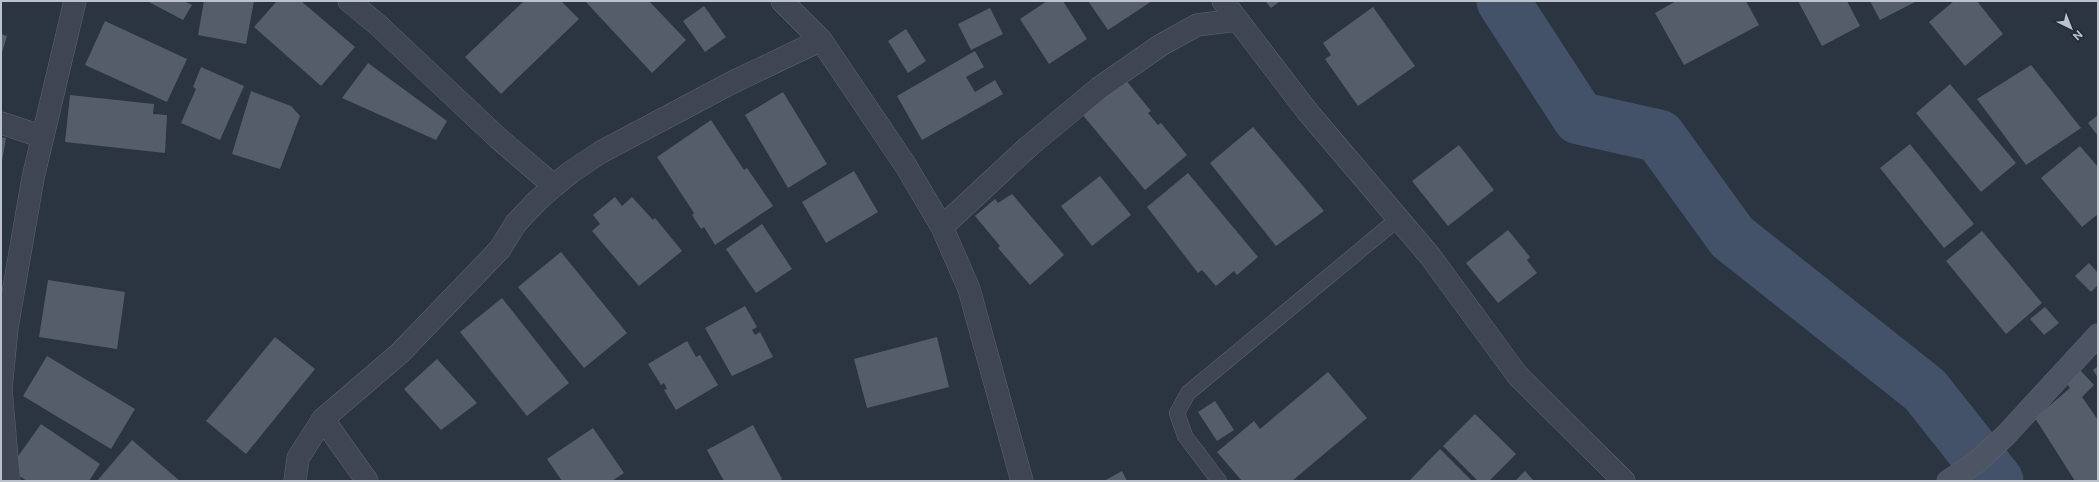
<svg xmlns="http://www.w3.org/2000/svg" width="2099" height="482" font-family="'Public Sans',sans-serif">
	<rect width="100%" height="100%" fill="#2b3441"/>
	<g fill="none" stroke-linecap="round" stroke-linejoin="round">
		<path stroke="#435268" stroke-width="53" d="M1503,1L1579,118L1659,136L1732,237L1925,390L1997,481"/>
	</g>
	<path fill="#555d6b" d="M147,1H184L192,5L183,20Z
		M204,1H254L246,44L198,35Z
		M277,1H301L355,47L321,86L254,27Z
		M524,1H561L579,19L501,94L465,57Z
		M585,1H649L686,40L652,73Z
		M1047,1H1063L1087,39L1049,64L1020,19Z
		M1088,1H1152L1108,30Z
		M1265,1H1280L1271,8Z
		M1676,1H1746L1759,25L1684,65L1655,13Z
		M1798,1H1847L1860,26L1822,46Z
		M1870,1H1917L1880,20Z
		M1954,1H1977L2003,34L1965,66L1929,22Z
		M704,6L726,37L705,52L683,21Z
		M1373,7L1415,66L1358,106L1325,59L1331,55L1323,43Z
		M990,8L1003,34L971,50L958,24Z
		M105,21L187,59L167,102L85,65Z
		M906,29L926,61L908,73L888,41Z
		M1,34L7,36L1,56Z
		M975,51L984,67L966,77L975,92L995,80L1003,94L922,140L897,96Z
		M368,63L447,121L436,140L342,98Z
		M2031,65L2081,128L2026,165L1977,99Z
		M201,67L244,86L220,140L181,123L196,89L193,87Z
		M1124,78L1151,111L1148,113L1158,125L1161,123L1187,155L1145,190L1082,114Z
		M1950,84L2016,163L1981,192L1916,113Z
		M251,91L291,106L300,116L280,169L232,154Z
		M783,92L827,164L788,188L745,115Z
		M70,95L154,104L153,114L167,115L165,153L65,142Z
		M2098,115V136L2088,123Z
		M711,120L744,170L747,168L773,206L715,245L704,227L701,229L692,215L694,213L657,157Z
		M1253,127L1324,211L1276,246L1210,163Z
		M1,137L6,138L2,161H1Z
		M1910,144L1974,224L1944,248L1880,168Z
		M1459,145L1494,190L1448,226L1412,181Z
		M2080,146L2098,167V214L2082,227L2041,178Z
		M854,171L878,212L826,243L802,202Z
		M1188,173L1258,257L1237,275L1234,271L1216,286L1202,270L1198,273L1147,207Z
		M1100,176L1131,215L1092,246L1061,206Z
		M1012,194L1064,255L1030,285L998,248L1000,246L975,216L995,199L998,203Z
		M615,197L622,206L632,197L653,220L655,218L682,251L639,286L592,231L600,224L593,215Z
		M762,224L792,269L756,293L726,249Z
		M1508,230L1530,257L1527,260L1537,273L1498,303L1466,263Z
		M1982,231L2042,303L2006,334L1946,261Z
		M561,252L627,333L584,368L518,287Z
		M2089,263L2098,273V285L2091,292L2075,276Z
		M48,280L125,292L117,349L39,337Z
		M502,298L569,383L527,416L460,332Z
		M745,306L757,327L752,330L755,335L760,332L773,357L732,376L705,328Z
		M2045,307L2059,323L2044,335L2030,319Z
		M275,337L315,369L246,454L206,421Z
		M937,337L949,387L867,408L854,359Z
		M687,341L696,357L700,355L718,385L676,410L664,390L667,389L664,383L661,385L648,364Z
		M47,356L135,409L111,449L23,396Z
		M437,359L477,403L441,430L404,389Z
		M2098,366V378L2093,370Z
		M2078,368L2094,385L2082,397L2098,420V481H2075L2035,418L2070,388L2064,380Z
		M1328,372L1367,418L1292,481H1242L1217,452L1254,421L1260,429Z
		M1215,401L1234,430L1217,441L1198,412Z
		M1475,414L1516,454L1489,481H1478L1443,446Z
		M41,424L100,464L89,481H27L9,469Z
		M753,425L782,479L779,481H724L707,450Z
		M593,428L624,473L612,481H562L547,459Z
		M132,440L180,481H97Z
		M1440,449L1472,481H1409Z
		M1122,471L1127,481H1104Z
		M1525,471L1534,481H1515Z"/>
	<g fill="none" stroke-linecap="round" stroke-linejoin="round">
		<g stroke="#5d646e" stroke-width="16">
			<path id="lane" d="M1219,481L1185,436L1177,413L1188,393L1399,218"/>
		</g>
		<g stroke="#5d646e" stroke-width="23">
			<path id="street" d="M349,1L378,25L498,138L554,186
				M782,1L821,40L906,166L942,227L969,289L1022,481
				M1223,1L1307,111L1430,256L1518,376L1624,481
				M1,123L43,137
				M942,227L1028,147L1099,88L1161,45L1197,25L1237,20
				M323,419L367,481
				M9,481L1,389L7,328L33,178L75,1
				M295,481L298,458L323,419L400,353L500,249L516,223L537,201L554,186L571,172L601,152L733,82L821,40"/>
		</g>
		<g stroke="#5d646e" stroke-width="23">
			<path id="secondary" d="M1948,481L1977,462L2006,435L2098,335"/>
		</g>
		<use href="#lane" stroke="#3f4651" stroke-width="15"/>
		<use href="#street" stroke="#3f4651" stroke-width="22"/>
		<use href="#secondary" stroke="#4d5564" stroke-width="22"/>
	</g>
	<rect width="2099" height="482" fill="none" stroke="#bcc2cb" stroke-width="4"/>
	<g transform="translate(2071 28) rotate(137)" stroke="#232b37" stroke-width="3" paint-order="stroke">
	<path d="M0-3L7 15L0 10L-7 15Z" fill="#bcc2cb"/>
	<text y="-6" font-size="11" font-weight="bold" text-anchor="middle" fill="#bcc2cb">N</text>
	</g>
</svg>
